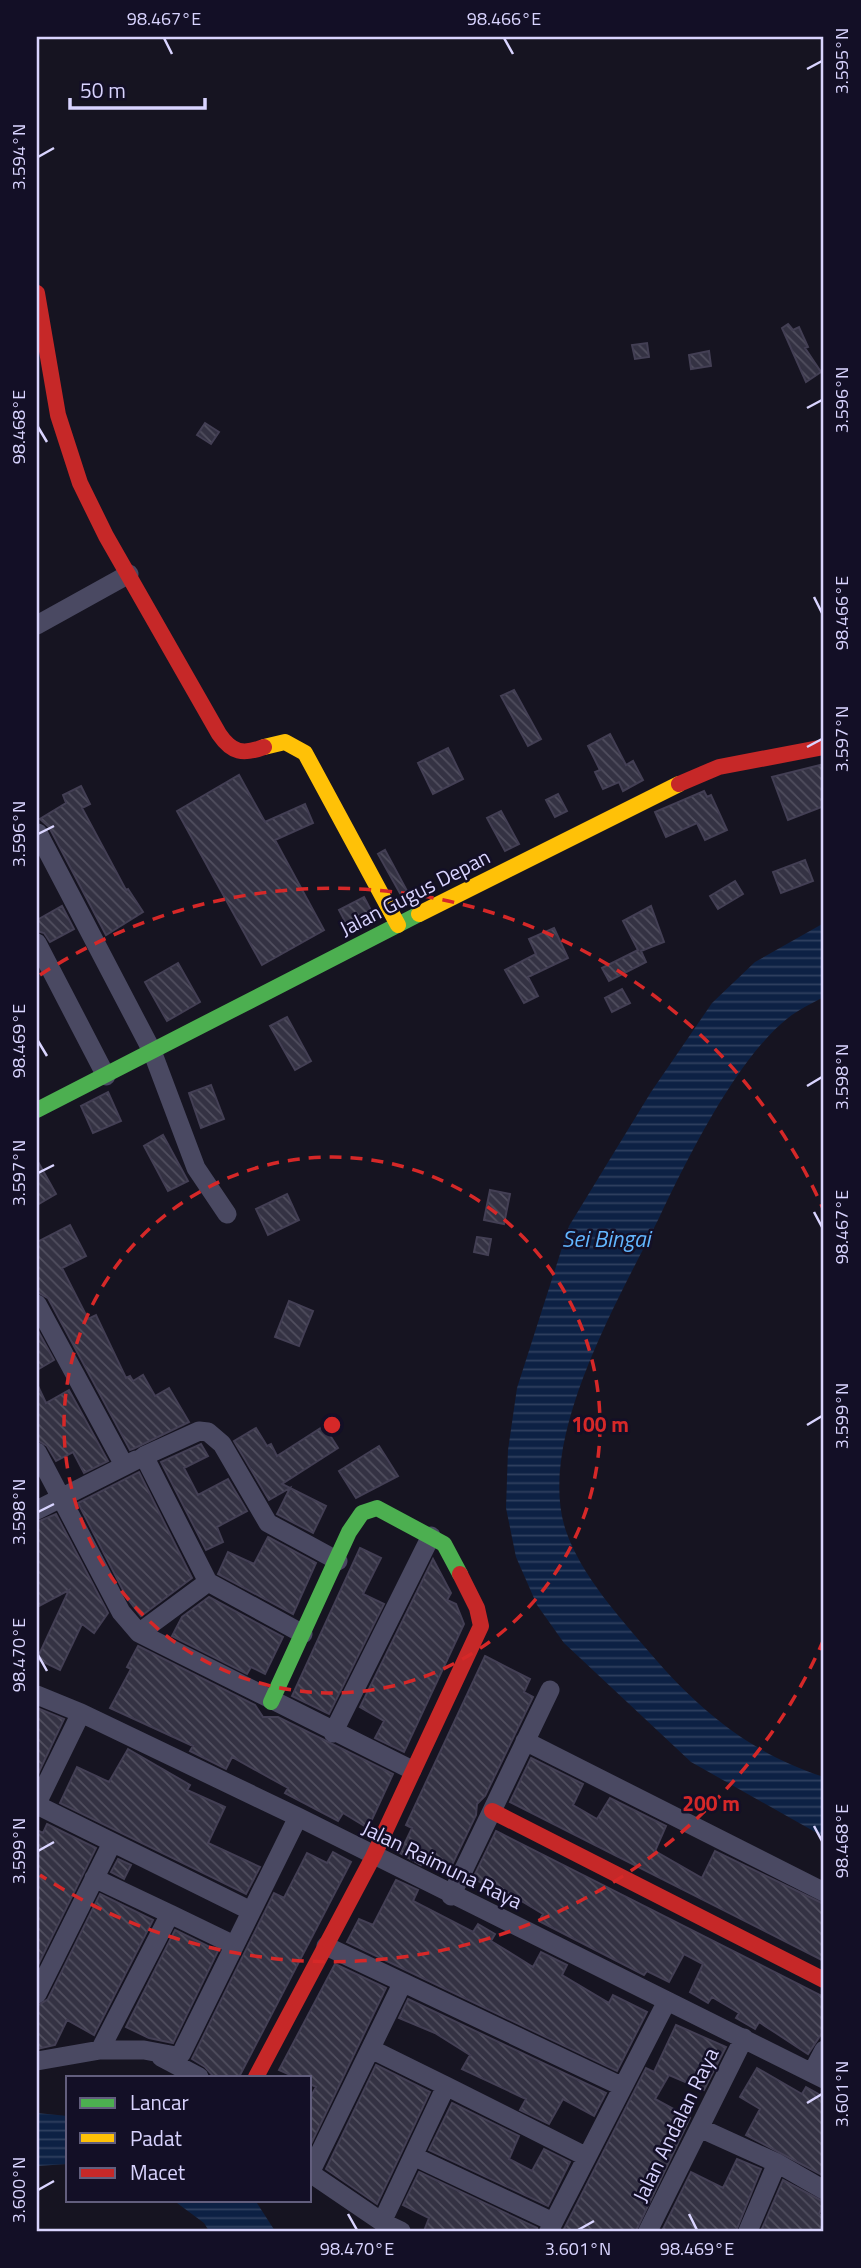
<svg xmlns="http://www.w3.org/2000/svg" width="861" height="2268" font-family="'Titillium Web',sans-serif">
	<defs>
		<pattern id="water-rules" width="6" height="5" patternUnits="userSpaceOnUse" patternTransform="scale(1.75)"><rect width="6" height="5" fill="#0d2144"/><path d="M0 2.5h6" fill="none" stroke="#304060"/></pattern>
		<pattern id="building-back-hatch" width="6" height="6" patternUnits="userSpaceOnUse" patternTransform="scale(1.75)"><rect width="6" height="6" fill="#343243"/><path d="M-1 5l2 2M0 0l6 6M5-1l2 2" fill="none" stroke="#514f5f"/></pattern>
	</defs>
	<rect width="100%" height="100%" fill="#161421"/>
	<path fill="url(#water-rules)" d="M824,923V997C812,1003 798,1010 788,1018C737,1058 687,1159 659,1218C619,1299 535,1440 566,1531C581,1575 620,1618 650,1653C700,1711 750,1753 824,1777V1837L691,1762L564,1643L537,1605L516,1557L506,1508L508,1450L517,1388L569,1226L651,1092L712,1003L755,962Z
		M37,2113L68,2116V2164L37,2166Z
		M173,2200H255L275,2231H209L204,2223Z"/>
	<path fill="url(#building-back-hatch)" stroke="#433f54" stroke-width="2" d="M788,324L793,330L799,327L808,347L805,348L821,372L806,382L782,328Z
		M647,343L649,357L635,359L632,345Z
		M709,351L711,366L691,369L689,355Z
		M205,423L219,432L211,444L197,435Z
		M514,690L541,739L528,746L501,696Z
		M610,734L626,765L633,761L643,780L623,791L619,782L603,789L595,772L600,770L588,746Z
		M448,748L463,779L433,794L418,763Z
		M824,764V806L788,820L772,777Z
		M239,775L265,822L305,804L313,823L275,840L324,930L262,965L177,811Z
		M81,786L90,804L82,808L126,890L128,889L143,912L106,935L49,827L40,819L66,803L63,795Z
		M704,791L707,797L711,795L727,830L705,840L697,823L666,837L655,812Z
		M558,794L567,811L555,817L546,800Z
		M501,811L519,844L505,851L487,818Z
		M385,850L407,891L401,895L378,854Z
		M805,860L813,881L781,893L773,872Z
		M735,881L743,894L718,909L710,896Z
		M364,897L375,918L350,931L339,910Z
		M62,906L74,929L50,942L44,933L37,931V920Z
		M651,906L664,942L641,951L646,962L609,981L602,968L638,950L623,921Z
		M554,928L568,958L528,977L538,996L524,1003L505,970L536,954L529,939Z
		M178,963L200,1002L167,1021L145,982Z
		M622,989L630,1003L612,1012L605,998Z
		M287,1017L311,1061L295,1070L270,1026Z
		M211,1085L224,1119L201,1128L189,1093Z
		M108,1092L121,1121L93,1133L81,1106Z
		M163,1135L188,1181L168,1191L144,1146Z
		M37,1160L56,1194L37,1205Z
		M490,1190L510,1194L504,1224L484,1220Z
		M287,1194L299,1220L268,1235L256,1209Z
		M70,1225L86,1256L62,1268L88,1319L96,1315L126,1378L130,1376L133,1381L143,1375L155,1396L169,1388L189,1422L135,1448L130,1450L48,1298L37,1292V1242Z
		M477,1237L491,1239L488,1255L474,1252Z
		M289,1301L313,1311L299,1346L275,1337Z
		M37,1329L54,1360L37,1370Z
		M37,1384L46,1403L69,1390L108,1461L84,1473L73,1452L56,1461L47,1446L37,1440Z
		M324,1426L338,1448L282,1484L326,1506L313,1533L277,1514L290,1488L269,1500L234,1441L256,1428L267,1446L271,1444L277,1456Z
		M201,1444L208,1456L184,1468L198,1495L228,1479L247,1511L217,1527L223,1542L206,1550L161,1462Z
		M379,1446L398,1476L356,1498L339,1471Z
		M139,1472L192,1578L141,1616L127,1598L78,1503Z
		M56,1514L108,1613L94,1633L82,1624L60,1670L37,1659L69,1590L37,1607V1522Z
		M268,1537L316,1563L293,1614L218,1574L228,1552L254,1564Z
		M360,1548L381,1558L363,1594L384,1604L329,1714L292,1696Z
		M433,1559L451,1593L447,1600L456,1604L464,1624L404,1752L375,1738L384,1721L360,1707Z
		M209,1597L283,1637L265,1674L251,1667L247,1674L172,1636L182,1617Z
		M138,1646L255,1705L263,1717H278L393,1774L368,1828L343,1813L338,1821L285,1793L288,1788L232,1757L226,1769L190,1751L193,1746L110,1708L131,1669L127,1667Z
		M485,1656L530,1679L524,1692L533,1697L485,1796L477,1804L476,1815L449,1871L425,1857L421,1865L400,1853L412,1828L406,1825Z
		M37,1708L64,1719L37,1776Z
		M128,1749L190,1785L187,1790L225,1807L208,1843L260,1867L246,1894L60,1803L77,1767L109,1782Z
		M531,1758L583,1784L573,1805L597,1819L610,1798L666,1826L655,1851L702,1878L715,1851L824,1904V1961L510,1802Z
		M47,1824L96,1848L37,1967V1830L43,1833Z
		M496,1831L824,1997V2030L808,2054L759,2022L755,2029L736,2018L739,2013L712,1997L708,2003L690,1992L703,1964L684,1954L669,1982L647,1971L644,1975L539,1921L543,1914L492,1883L489,1887L473,1878Z
		M333,1852L351,1862L239,2077H214L205,2067L192,2059L274,1893L284,1898L307,1853L327,1863Z
		M118,1859L131,1865L124,1879L111,1872Z
		M396,1880L418,1890L413,1901L473,1932L478,1924L495,1934L491,1941L533,1967L541,1952L567,1965L562,1975L609,2003L613,1995L647,2012L617,2071L347,1942L359,1919L373,1925Z
		M100,1894L153,1920L94,2035L67,2020L55,2045L37,2049V2006L48,1999Z
		M175,1930L218,1951L173,2043L149,2038L126,2027Z
		M335,1964L386,1988L310,2146V2098L316,2087L310,2084V2077H295L279,2070Z
		M408,1999L606,2093L594,2116L563,2099L549,2124L520,2110L526,2099L462,2069L470,2055L435,2033L399,2018Z
		M676,2025L726,2047L704,2090L669,2075L655,2099L690,2118L636,2231H563L646,2068L654,2072Z
		M376,2065L430,2092L377,2204L326,2169Z
		M757,2068L802,2094L806,2087L824,2097V2176L746,2135L760,2109L740,2097Z
		M452,2103L519,2136L509,2159L532,2171L544,2149L570,2162L548,2206L429,2150Z
		M737,2159L761,2169L736,2231H662L691,2172L723,2188Z
		M419,2172L537,2228V2231H424L429,2218L403,2205Z
		M783,2180L824,2202L819,2214L824,2217V2231H761Z"/>
	<g fill="none" stroke-linecap="round" stroke-linejoin="round">
		<path stroke="#4a4962" stroke-width="19" d="M37,625L129,574
			M38,833L152,1051L196,1168L227,1214
			M37,943L106,1076
			M37,1304L124,1465
			M37,1452L121,1612L139,1633L412,1770
			M37,1510L136,1460
			M208,1582L303,1634
			M139,1633L208,1582L144,1456L199,1431L208,1432L222,1444L268,1523L338,1561
			M37,1695L81,1713L298,1817L824,2079
			M333,1733L431,1536
			M525,1741L824,1892
			M37,1803L81,1713
			M37,1805L251,1911
			M94,1878L170,1914
			M451,1896L550,1690
			M326,1946L621,2086
			M37,1994L112,1843
			M371,2049L446,2086L382,2222
			M100,2050H144L176,2056L181,2054L298,1817
			M161,2057L199,2077
			M37,2061L100,2050L170,1914L234,1945
			M812,2073L824,2050
			M446,2086L585,2156
			M702,2129L777,2163L824,2190
			M413,2156L553,2222
			M310,2173L402,1984
			M310,2173L382,2222L401,2231
			M549,2231L667,2001
			M648,2231L744,2038
			M748,2231L777,2163"/>
		<path stroke="#4caf50" stroke-width="16" d="M37,1110L419,914
			M271,1702L349,1532L362,1513L377,1508L444,1544L460,1574"/>
		<path stroke="#ffc107" stroke-width="16" d="M264,747L285,742L305,753L398,925
			M419,914L679,784"/>
		<path stroke="#c62828" stroke-width="16" d="M37,293L58,415L80,483L106,536L219,734C232,753 243,755 264,747
			M679,784L719,767L824,747
			M492,1811L824,1980
			M256,2077L373,1857L481,1626L477,1608L460,1574"/>
	</g>
	<path fill="none" stroke="#d9d4ff" stroke-width="2.5" d="M164,38L172,54M504,38L513,54M807,69L822,61M38,157L54,148M807,408L822,400M38,427L47,442M814,597L822,613M807,747L822,739M38,834L54,826M38,1041L47,1056M807,1086L822,1077M38,1173L54,1165M814,1212L822,1227M807,1425L822,1416M38,1512L54,1504M38,1655L47,1671M814,1826L822,1841M38,1851L54,1842M807,2103L822,2094M38,2190L54,2181M348,2214L357,2230M689,2214L697,2230M578,2230L594,2221"/>
	<g fill="none" stroke="#d62828" stroke-width="3.5" stroke-dasharray="12 9">
		<circle cx="332" cy="1425" r="268"/>
		<path d="M824 1639A536 536 0 0 1 40 1875M40 975A536 536 0 0 1 824 1211"/>
	</g>
	<g text-anchor="middle" stroke-width="5" stroke-linejoin="round" paint-order="stroke">
		<g font-size="21" fill="#d9d4ff" stroke="#130f26">
			<text transform="translate(415 893) rotate(-27)" y="7">Jalan Gugus Depan</text>
			<text transform="translate(442 1865) rotate(26)" y="7">Jalan Raimuna Raya</text>
			<text transform="translate(676 2125) rotate(-64)" y="7">Jalan Andalan Raya</text>
		</g>
		<g font-size="23" font-style="italic" fill="#62b6ff" stroke="#130f26">
			<text x="606" y="1247">Sei Bingai</text>
		</g>
	</g>
	<circle cx="332" cy="1425" r="10" fill="#d62828" stroke="#130f26" stroke-width="3.5"/>
	<g font-size="21" text-anchor="middle" font-weight="bold" fill="#d62828" stroke="#130f26" stroke-width="5" stroke-linejoin="round" paint-order="stroke">
		<text x="600" y="1432">100 m</text>
		<text x="711" y="1811">200 m</text>
	</g>
	<rect width="861" height="2268" fill="none" stroke="#130f26" stroke-width="77"/>
	<rect x="66" y="2076" width="245" height="126" fill="#130f26" stroke="#625e7d" stroke-width="2"/>
	<rect x="80" y="2098" width="35" height="10" fill="#4caf50" stroke="#625e7d" stroke-width="2"/>
	<text x="130" y="2110" font-size="21" fill="#d9d4ff">Lancar</text>
	<rect x="80" y="2133" width="35" height="10" fill="#ffc107" stroke="#625e7d" stroke-width="2"/>
	<text x="130" y="2146" font-size="21" fill="#d9d4ff">Padat</text>
	<rect x="80" y="2168" width="35" height="10" fill="#c62828" stroke="#625e7d" stroke-width="2"/>
	<text x="130" y="2180" font-size="21" fill="#d9d4ff">Macet</text>
	<path d="M70 98v10h135v-10" fill="none" stroke="#d9d4ff" stroke-width="3.5"/>
	<text x="80" y="98" font-size="21" fill="#d9d4ff" stroke="#130f26" stroke-width="5" paint-order="stroke">50 m</text>
	<rect x="38" y="38" width="784" height="2192" fill="none" stroke="#d9d4ff" stroke-width="2.5"/>
	<g font-size="18" text-anchor="middle" fill="#d9d4ff">
		<text x="164" y="25">98.467°E</text>
		<text x="504" y="25">98.466°E</text>
		<text transform="translate(842 61) rotate(-90)" y="6">3.595°N</text>
		<text transform="translate(19 157) rotate(-90)" y="6">3.594°N</text>
		<text transform="translate(842 400) rotate(-90)" y="6">3.596°N</text>
		<text transform="translate(19 427) rotate(-90)" y="6">98.468°E</text>
		<text transform="translate(842 613) rotate(-90)" y="6">98.466°E</text>
		<text transform="translate(842 739) rotate(-90)" y="6">3.597°N</text>
		<text transform="translate(19 834) rotate(-90)" y="6">3.596°N</text>
		<text transform="translate(19 1041) rotate(-90)" y="6">98.469°E</text>
		<text transform="translate(842 1077) rotate(-90)" y="6">3.598°N</text>
		<text transform="translate(19 1173) rotate(-90)" y="6">3.597°N</text>
		<text transform="translate(842 1227) rotate(-90)" y="6">98.467°E</text>
		<text transform="translate(842 1416) rotate(-90)" y="6">3.599°N</text>
		<text transform="translate(19 1512) rotate(-90)" y="6">3.598°N</text>
		<text transform="translate(19 1655) rotate(-90)" y="6">98.470°E</text>
		<text transform="translate(842 1841) rotate(-90)" y="6">98.468°E</text>
		<text transform="translate(19 1851) rotate(-90)" y="6">3.599°N</text>
		<text transform="translate(842 2094) rotate(-90)" y="6">3.601°N</text>
		<text transform="translate(19 2190) rotate(-90)" y="6">3.600°N</text>
		<text x="357" y="2255">98.470°E</text>
		<text x="578" y="2255">3.601°N</text>
		<text x="697" y="2255">98.469°E</text>
	</g>
</svg>
